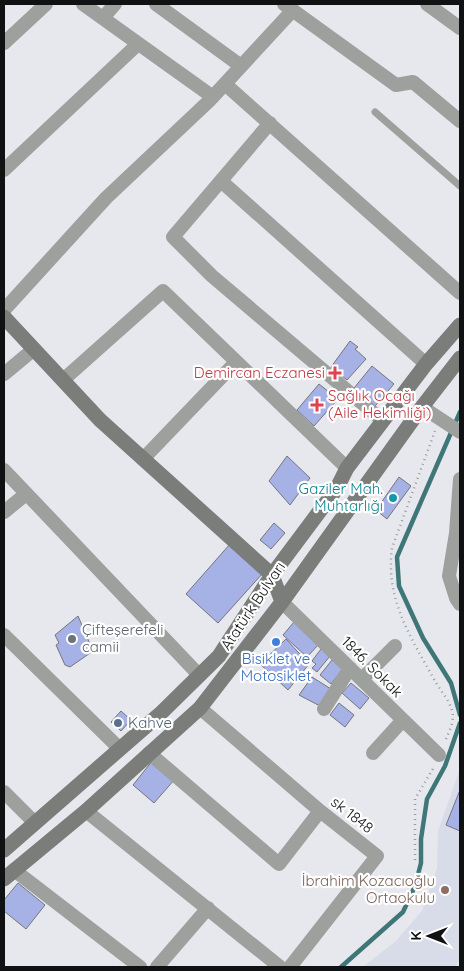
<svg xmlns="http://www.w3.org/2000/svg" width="464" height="971" font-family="Quicksand,sans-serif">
	<rect width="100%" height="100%" fill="#e6e8ee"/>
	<path fill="#d8dbe8" d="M460,769V959L456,967H363L396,941L422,911L437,868L438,831Z"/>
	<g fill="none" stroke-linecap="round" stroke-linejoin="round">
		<path stroke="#3f7677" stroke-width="4.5" d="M460,412L397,557L399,586L423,638L451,683L460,715
			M341,967L403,912L415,886L421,863V839L427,799L445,766L460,723"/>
	</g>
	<path fill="#a6b1e6" stroke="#75767c" d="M350,341L358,347L355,349L366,359L347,380L331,367Z
		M372,366L394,384L375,406L354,388Z
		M319,384L338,399L314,426L297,410Z
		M287,456L310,478L290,505L269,481Z
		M399,477L411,486L387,519L376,510Z
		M274,523L285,533L271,549L260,540Z
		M230,544L263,573L218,623L186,594Z
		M78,616L93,651L70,667L65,665L56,645L59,643L55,635Z
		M294,622L319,644L307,657L283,635Z
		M286,639L309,664L288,690L260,664Z
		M321,649L330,656L317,672L312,668L316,664L312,661Z
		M332,660L343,669L331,684L320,675Z
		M312,677L331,689L320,706L299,695Z
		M351,683L369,698L360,709L342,693Z
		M339,703L354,715L345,727L330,715Z
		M121,711L131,720L121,731L111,722Z
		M153,760L175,779L154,803L133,785Z
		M460,790V831L446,825Z
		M18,883L45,905L26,929L4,911V900Z"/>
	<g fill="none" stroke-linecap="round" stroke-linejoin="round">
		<path stroke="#999ba0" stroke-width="2.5" stroke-dasharray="1 4" stroke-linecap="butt" d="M435,431L392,548C385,599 411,638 435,681C440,690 450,701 452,711C455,721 449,732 445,741
			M415,860V799L434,767"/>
		<path stroke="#9ea09d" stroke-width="7" d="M375,112L460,186"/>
		<path stroke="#9ea09d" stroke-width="14" d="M83,4L213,97
			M156,4L241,66
			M284,4L396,85L413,82L460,121
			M427,4L460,28
			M103,18L115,4
			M4,43L46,4
			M225,84L460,293
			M270,123L173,237L212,276L382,420
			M4,170L138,44
			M221,181L426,364
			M4,310L106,198L209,101L293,10
			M4,374L34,349
			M63,380L163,291L347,468
			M422,407L460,432
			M143,459L236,362
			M4,470L199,675
			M460,479L456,533L449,576L456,598L460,604
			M4,512L26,494
			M282,602L439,755
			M4,635L119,748
			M362,679L395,646
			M200,708L320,811L377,856L290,967
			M324,709L350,668
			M149,753L279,864L320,811
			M373,753L402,721
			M4,792L35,823
			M86,811L280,967
			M14,870L140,967
			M157,967L208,908"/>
		<path stroke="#7b7d7a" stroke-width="15" d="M4,317L100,420L272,575L282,602
			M4,850L160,714L219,656L272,575L337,488L347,468L426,364L460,325
			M4,879L86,811L200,708L282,602L422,407L460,358"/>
	</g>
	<g fill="#e0444e" stroke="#fff" stroke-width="2">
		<path d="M332.5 365.5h5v5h5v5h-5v5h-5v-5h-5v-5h5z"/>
		<path d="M314.5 397.5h5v5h5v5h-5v5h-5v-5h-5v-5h5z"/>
	</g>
	<circle fill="#0f9aa8" stroke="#fff" stroke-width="2" cx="393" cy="498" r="5"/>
	<circle fill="#6b7280" stroke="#fff" stroke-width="2" cx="72" cy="639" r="5"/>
	<circle fill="#3f7fe0" stroke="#fff" stroke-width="2" cx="276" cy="642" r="5"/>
	<circle fill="#5c6f8a" stroke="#fff" stroke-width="2" cx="118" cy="723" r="5"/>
	<circle fill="#8d6e63" stroke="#fff" stroke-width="2" cx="445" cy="890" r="5"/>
	<g text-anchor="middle" stroke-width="4.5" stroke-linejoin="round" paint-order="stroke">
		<g font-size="15" fill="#be3a42" stroke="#fff" text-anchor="end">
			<text x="325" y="378">Demircan Eczanesi</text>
			<text x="328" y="401" text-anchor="start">Sağlık Ocağı<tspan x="328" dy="17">(Aile Hekimliği)</tspan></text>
		</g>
		<g font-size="15" fill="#0d838f" stroke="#fff" text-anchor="end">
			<text x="383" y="494">Gaziler Mah.<tspan x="383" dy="17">Muhtarlığı</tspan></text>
		</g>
		<g font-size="15" fill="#101113" stroke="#fff">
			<text transform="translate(253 606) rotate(-56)" y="5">Atatürk Bulvarı</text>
			<text transform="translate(372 667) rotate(45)" y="5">1846. Sokak</text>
			<text transform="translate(352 815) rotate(38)" y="5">sk 1848</text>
		</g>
		<g font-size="15" fill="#5b616d" stroke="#fff" text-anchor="start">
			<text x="82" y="635">Çifteşerefeli<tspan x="82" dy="17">camii</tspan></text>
		</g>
		<g font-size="15" fill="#366cbe" stroke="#fff">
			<text x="276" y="664">Bisiklet ve<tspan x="276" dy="17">Motosiklet</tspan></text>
		</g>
		<g font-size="15" fill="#4e5e75" stroke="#fff" text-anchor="start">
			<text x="128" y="728">Kahve</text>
		</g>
		<g font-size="15" fill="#785e54" stroke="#fff" text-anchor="end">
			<text x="435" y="886">İbrahim Kozacıoğlu<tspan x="435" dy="17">Ortaokulu</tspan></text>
		</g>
	</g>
	<rect width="464" height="971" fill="none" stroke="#101113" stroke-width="10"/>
	<g transform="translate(429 936) rotate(270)" stroke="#ffffff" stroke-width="4" paint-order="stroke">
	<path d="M0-4L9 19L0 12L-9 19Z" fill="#101113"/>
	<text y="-8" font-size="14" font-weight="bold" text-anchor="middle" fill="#101113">K</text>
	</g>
</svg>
